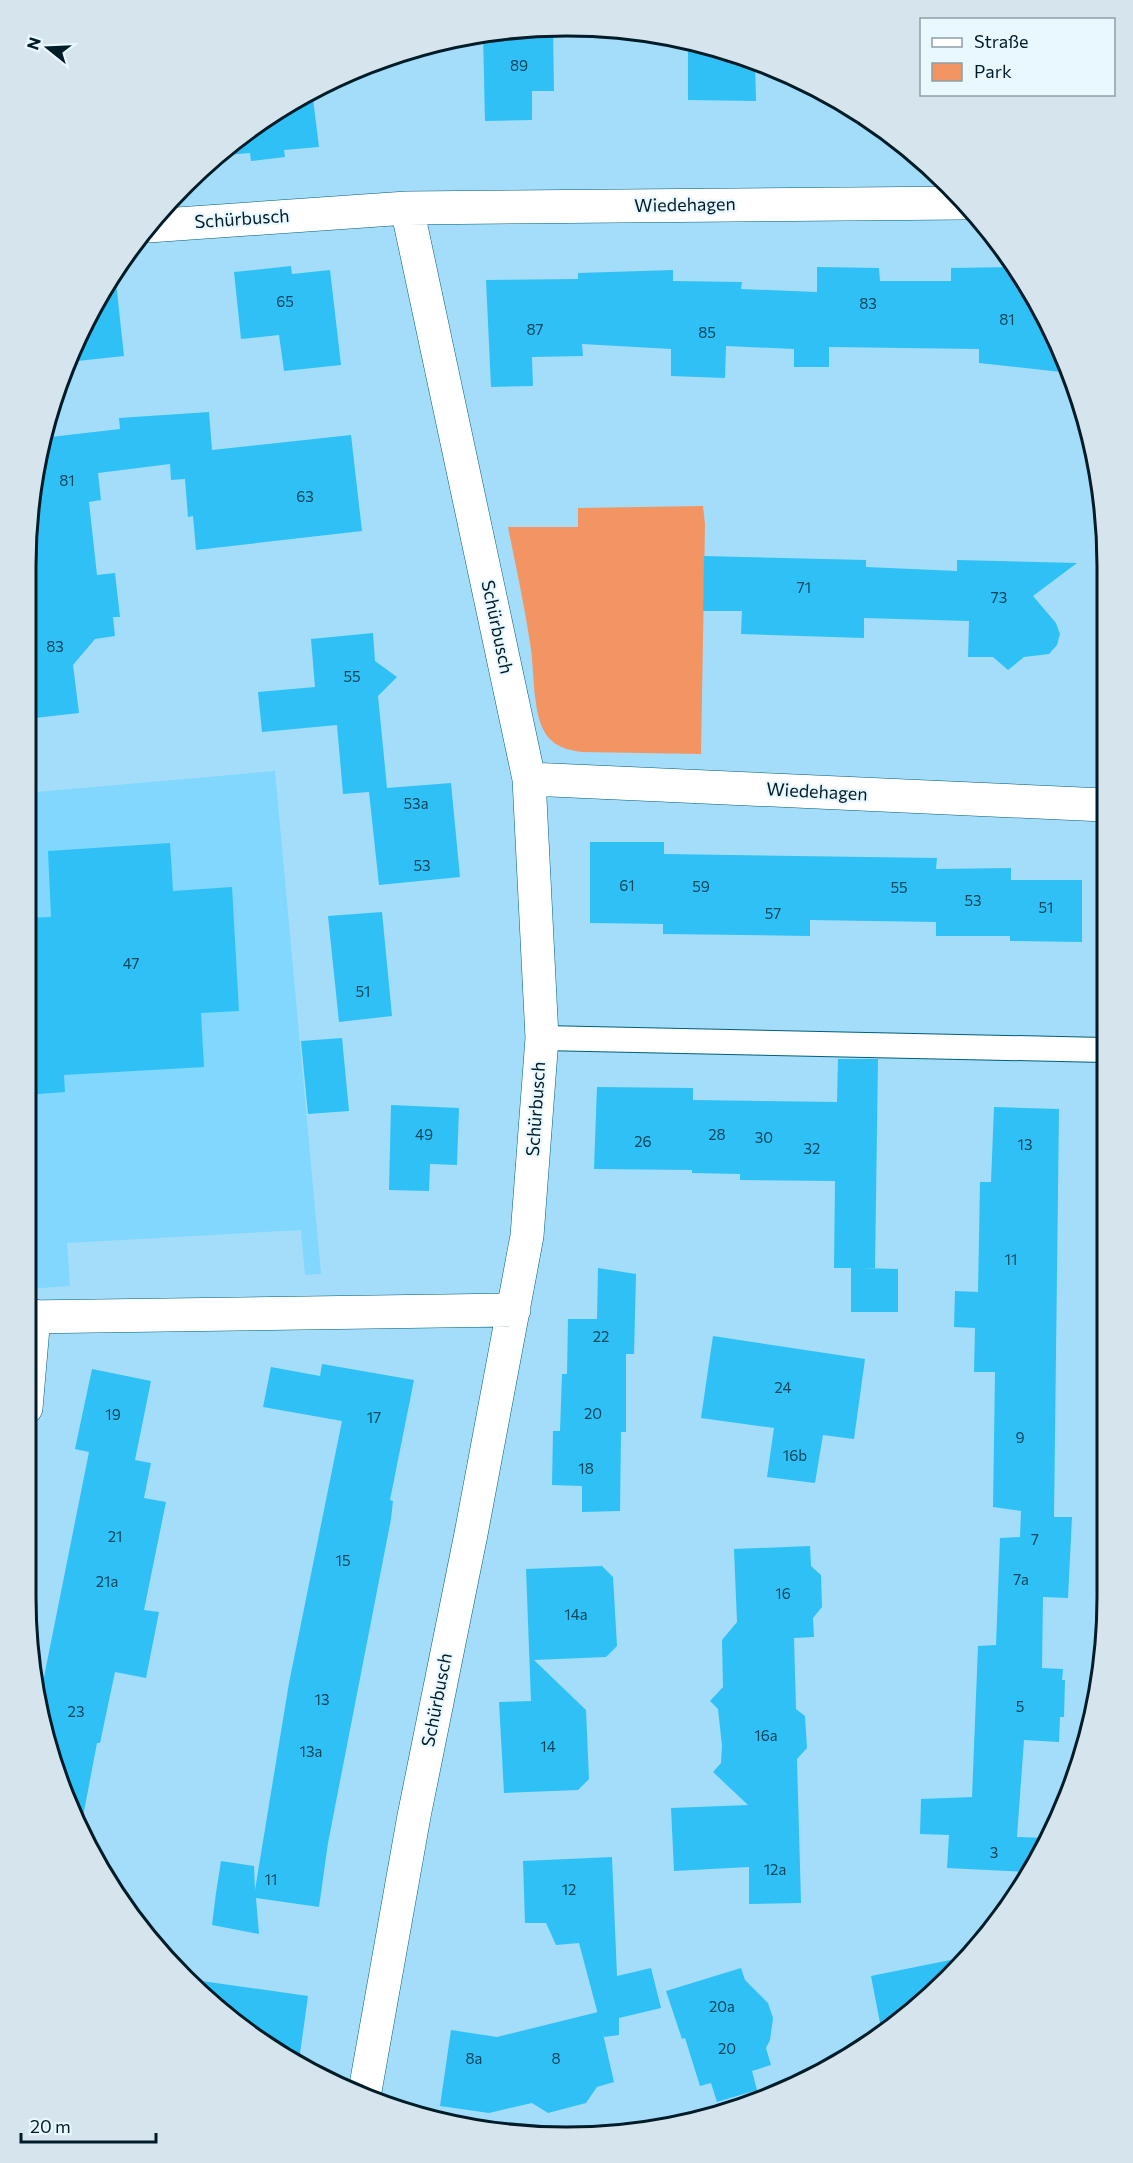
<svg xmlns="http://www.w3.org/2000/svg" width="1133" height="2163" font-family="Commissioner,sans-serif">
	<rect width="100%" height="100%" fill="#a3ddf9"/>
	<path fill="#81d7fd" d="M275,771L321,1274L305,1275L301,1230L67,1243L70,1286L26,1289V793Z"/>
	<path fill="#f39562" d="M703,506L705,524L701,754L582,752C567,750 552,746 544,731C533,711 534,672 531,649C525,608 516,567 508,527H578V508Z"/>
	<path fill="#2fc1f6" d="M553,28L554,91H532V120L485,121L483,33L496,30Z
		M688,41L707,44L755,62L756,101L688,100Z
		M312,91L319,147L284,150L285,157L251,161L250,153L215,156L296,98Z
		M291,266L292,274L330,270L341,365L284,371L279,335L241,339L234,272Z
		M817,267L879,268L880,281H951V268L1013,267L1066,359L1070,373L979,363V349L829,347V367H794V349L726,346L725,378L671,376V349L582,344L583,356L532,357L533,386L491,387L486,280L578,279V273L673,270V281L742,282L741,289L817,292Z
		M115,273L124,356L68,362L81,327Z
		M209,412L212,450L351,435L362,531L196,550L193,516L188,517L185,479L171,480L170,464L98,473L101,500L89,502L97,575L115,573L120,617H113L115,636L95,639L73,665L79,713L26,719L27,531L42,438L120,429L119,418Z
		M704,556L866,560V567L957,571V560L1077,563L1033,596L1056,623L1060,634L1057,645L1049,654L1024,657L1008,670L993,657H968L969,621L864,618V638L741,634L742,611H703Z
		M373,633L375,661L397,677L378,696L387,788L451,783L460,877L379,885L369,792L343,794L337,725L262,732L258,692L315,687L311,639Z
		M590,842H664V854L937,858L936,869L1011,868V880H1082V942L1010,941V936H936V922L810,920V936L663,934V924L590,923Z
		M170,843L173,891L232,887L239,1011L201,1013L204,1067L64,1075L65,1092L26,1095V918L51,917L48,851Z
		M382,912L392,1016L339,1022L328,916Z
		M342,1038L349,1111L308,1114L301,1041Z
		M838,1059H878L875,1268H860L898,1269V1312H851V1268H834L835,1181L740,1180V1174L692,1173V1170L594,1169L597,1087L693,1088V1100L837,1102Z
		M391,1105L459,1108L457,1165L430,1164L429,1191L389,1190Z
		M994,1107L1059,1109L1054,1517H1072L1068,1598L1043,1597L1042,1668L1063,1669L1062,1680H1065L1064,1717H1060L1059,1742L1024,1740L1017,1837L1050,1838L1026,1872L947,1868L949,1835L920,1834L921,1799L972,1797L978,1646L996,1645L1000,1538L1020,1537L1021,1511L993,1507L995,1372H974L975,1328L954,1327L955,1291L978,1292L980,1182H991Z
		M598,1268L636,1274L634,1354H626V1432H621L620,1511L582,1512V1486L552,1485L553,1431H560L562,1374H567L568,1319H597Z
		M713,1336L865,1359L854,1439L823,1435L815,1483L767,1477L774,1428L701,1418Z
		M322,1364L414,1380L390,1500L393,1501L391,1519L328,1843L319,1907L256,1898L259,1934L212,1925L216,1893L221,1861L254,1866L255,1890L289,1683L342,1421L263,1407L271,1367L320,1376Z
		M92,1369L151,1381L135,1460L151,1463L144,1498L166,1502L144,1610L159,1612L146,1678L115,1672L100,1743H97L82,1822L54,1771L41,1692L89,1452L75,1449Z
		M810,1546L811,1566L821,1575L822,1607L813,1618L814,1637L794,1638L796,1709L805,1716L807,1748L797,1759L801,1903L749,1904V1867L674,1871L671,1808L748,1805L713,1772L721,1763L722,1746L718,1709L710,1701L723,1687L722,1640L737,1622L734,1549Z
		M602,1566L613,1577L617,1646L606,1657L534,1660L586,1710L589,1779L578,1790L504,1793L499,1702L531,1701L526,1569Z
		M612,1857L617,1976L651,1968L661,2008L619,2018V2035L604,2037L579,1943L556,1945L546,1923H525L523,1861Z
		M965,1957L949,1979L881,2028L871,1976Z
		M741,1968L745,1980L768,2003L773,2018L770,2040L766,2048L771,2065L752,2071L757,2090L717,2102L711,2083L700,2086L685,2038L682,2039L666,1991Z
		M195,1980L308,1996L299,2061L266,2047Z
		M598,2012L614,2082L597,2087L586,2103L548,2113L532,2103L489,2113L440,2106L451,2030L497,2037Z"/>
	<g fill="none" stroke-linecap="round" stroke-linejoin="round">
		<g stroke="#005d7b" stroke-width="26">
			<path id="lane" d="M542,1038L1105,1050"/>
		</g>
		<g stroke="#005d7b" stroke-width="34">
			<path id="street" d="M407,208L963,203
				M148,226L407,208L529,779L542,1038L527,1236L471,1534L414,1816L365,2091
				M529,779L1104,805
				M26,1317L514,1310
				M26,1408L34,1316"/>
		</g>
		<use href="#lane" stroke="#fff" stroke-width="24"/>
		<use href="#street" stroke="#fff" stroke-width="33"/>
	</g>
	<g text-anchor="middle" stroke-width="4.5" stroke-linejoin="round" paint-order="stroke">
		<g font-size="15" fill="#0c455c">
			<text x="519" y="71">89</text>
			<text x="285" y="307">65</text>
			<text x="868" y="309">83</text>
			<text x="1007" y="325">81</text>
			<text x="535" y="335">87</text>
			<text x="707" y="338">85</text>
			<text x="67" y="486">81</text>
			<text x="305" y="502">63</text>
			<text x="804" y="593">71</text>
			<text x="999" y="603">73</text>
			<text x="55" y="652">83</text>
			<text x="352" y="682">55</text>
			<text x="416" y="809">53a</text>
			<text x="422" y="871">53</text>
			<text x="627" y="891">61</text>
			<text x="701" y="892">59</text>
			<text x="899" y="893">55</text>
			<text x="973" y="906">53</text>
			<text x="1046" y="913">51</text>
			<text x="773" y="919">57</text>
			<text x="131" y="969">47</text>
			<text x="363" y="997">51</text>
			<text x="424" y="1140">49</text>
			<text x="717" y="1140">28</text>
			<text x="764" y="1143">30</text>
			<text x="643" y="1147">26</text>
			<text x="1025" y="1150">13</text>
			<text x="812" y="1154">32</text>
			<text x="1011" y="1265">11</text>
			<text x="601" y="1342">22</text>
			<text x="783" y="1393">24</text>
			<text x="593" y="1419">20</text>
			<text x="113" y="1420">19</text>
			<text x="374" y="1423">17</text>
			<text x="1020" y="1443">9</text>
			<text x="795" y="1461">16b</text>
			<text x="586" y="1474">18</text>
			<text x="115" y="1542">21</text>
			<text x="1035" y="1545">7</text>
			<text x="343" y="1566">15</text>
			<text x="1021" y="1585">7a</text>
			<text x="107" y="1587">21a</text>
			<text x="783" y="1599">16</text>
			<text x="576" y="1620">14a</text>
			<text x="322" y="1705">13</text>
			<text x="1020" y="1712">5</text>
			<text x="76" y="1717">23</text>
			<text x="766" y="1741">16a</text>
			<text x="548" y="1752">14</text>
			<text x="311" y="1757">13a</text>
			<text x="994" y="1858">3</text>
			<text x="775" y="1875">12a</text>
			<text x="271" y="1885">11</text>
			<text x="569" y="1895">12</text>
			<text x="722" y="2012">20a</text>
			<text x="727" y="2054">20</text>
			<text x="474" y="2064">8a</text>
			<text x="556" y="2064">8</text>
		</g>
		<g font-size="18" fill="#001c28" stroke="#e9f7fe">
			<text transform="translate(685 205) rotate(-1)" y="6">Wiedehagen</text>
			<text transform="translate(242 219) rotate(-4)" y="6">Schürbusch</text>
			<text transform="translate(497 627) rotate(78)" y="6">Schürbusch</text>
			<text transform="translate(817 792) rotate(3)" y="6">Wiedehagen</text>
			<text transform="translate(536 1109) rotate(-86)" y="6">Schürbusch</text>
			<text transform="translate(437 1700) rotate(-79)" y="6">Schürbusch</text>
		</g>
	</g>
	<path d="M0 0H1133V2163H0ZM566 36H567A530 530 0 0 1 1097 566V1597A530 530 0 0 1 567 2127H566A530 530 0 0 1 36 1597V566A530 530 0 0 1 566 36Z" fill="#d6e5ed" fill-rule="evenodd"/>
	<path fill="none" stroke="#001c28" stroke-width="3" d="M566 36H567A530 530 0 0 1 1097 566V1597A530 530 0 0 1 567 2127H566A530 530 0 0 1 36 1597V566A530 530 0 0 1 566 36Z"/>
	<rect x="920" y="18" width="195" height="78" fill="#e9f7fe" stroke="#8c9fa8" stroke-width="1.5"/>
	<rect x="932" y="38" width="30" height="9" fill="#ffffff" stroke="#8c9fa8" stroke-width="1.5"/>
	<text x="974" y="48" font-size="18" fill="#001c28">Straße</text>
	<rect x="932" y="63" width="30" height="18" fill="#f39562" stroke="#8c9fa8" stroke-width="1.5"/>
	<text x="974" y="78" font-size="18" fill="#001c28">Park</text>
	<g transform="translate(48 48) rotate(288)" stroke="#e9f7fe" stroke-width="4.5" paint-order="stroke">
	<path d="M0-4.5L10 22L0 15L-10 22Z" fill="#001c28"/>
	<text y="-9" font-size="16" font-weight="bold" text-anchor="middle" fill="#001c28">N</text>
	</g>
	<path d="M21 2133v9h135v-9" fill="none" stroke="#001c28" stroke-width="3"/>
	<text x="30" y="2133" font-size="18" fill="#001c28" stroke="#e9f7fe" stroke-width="4.5" paint-order="stroke">20 m</text>
</svg>
